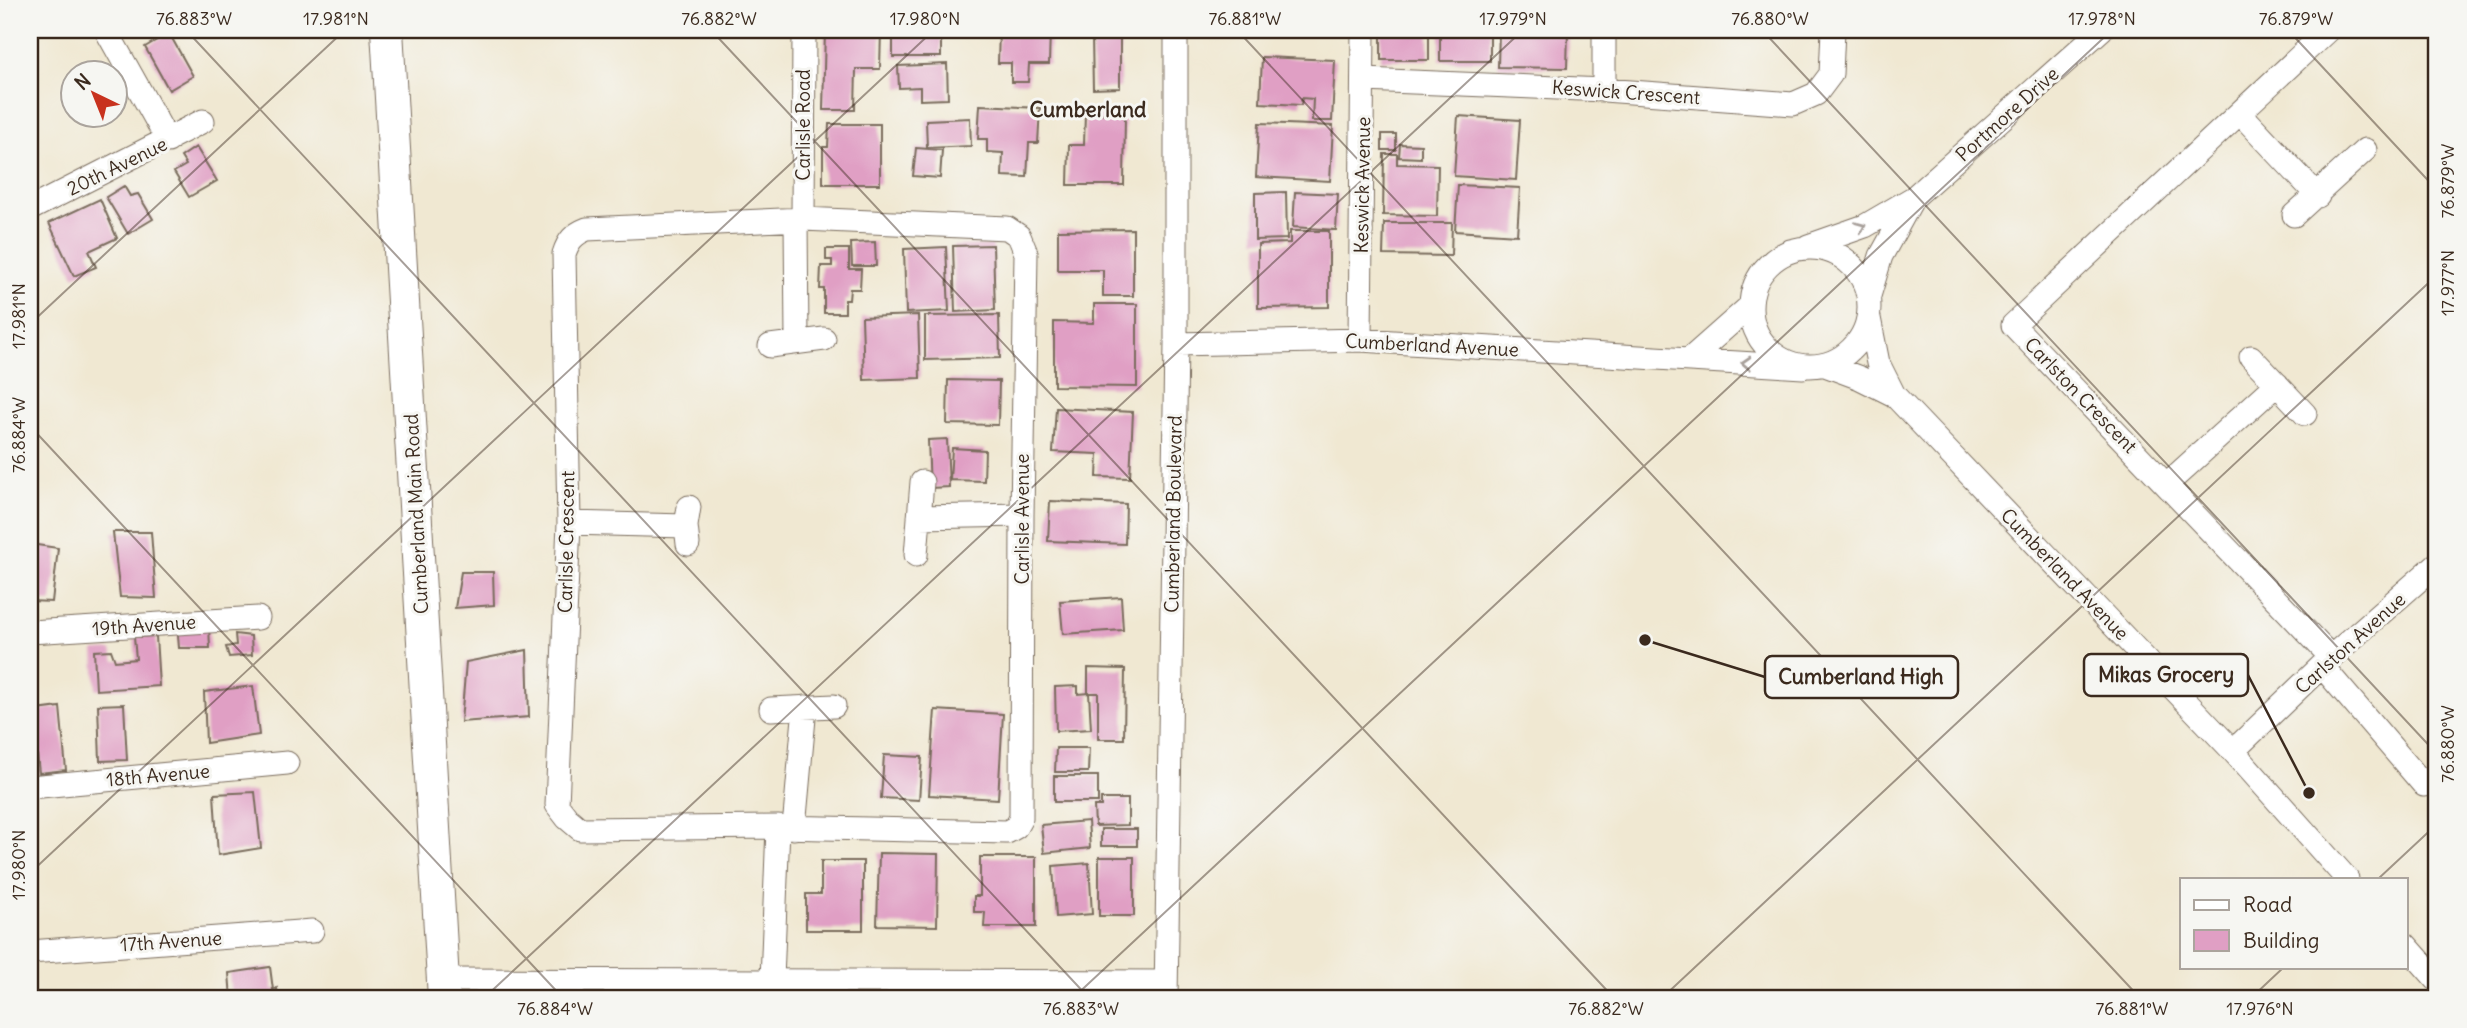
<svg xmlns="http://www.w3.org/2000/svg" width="2467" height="1028" font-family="Delius,sans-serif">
	<rect width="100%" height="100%" fill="#f6f6f2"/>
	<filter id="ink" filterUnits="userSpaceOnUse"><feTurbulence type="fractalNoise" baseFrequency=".0143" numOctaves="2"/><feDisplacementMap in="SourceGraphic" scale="14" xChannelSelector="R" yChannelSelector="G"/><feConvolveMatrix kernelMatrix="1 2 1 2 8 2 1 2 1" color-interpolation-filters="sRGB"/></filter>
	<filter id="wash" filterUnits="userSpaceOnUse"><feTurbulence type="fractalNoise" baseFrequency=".00686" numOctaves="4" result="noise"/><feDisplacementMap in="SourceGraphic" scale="28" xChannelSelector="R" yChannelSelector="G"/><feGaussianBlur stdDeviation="1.57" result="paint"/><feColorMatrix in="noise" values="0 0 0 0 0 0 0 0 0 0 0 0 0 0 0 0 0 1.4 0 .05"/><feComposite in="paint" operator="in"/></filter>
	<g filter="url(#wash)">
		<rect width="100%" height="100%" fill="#f0e8d2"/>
		<g id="blocks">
			<path fill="#e09fc4" d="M825,30H881L880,69H856L855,110H823Z
				M893,30H941V57H893Z
				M999,30H1050L1049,64H1029L1028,82H1011V63H998Z
				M1381,30H1429V60H1381Z
				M1440,30H1490V61H1440Z
				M1499,30H1568L1567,68L1498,67Z
				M169,33L193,76L169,90L145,47Z
				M1092,37H1120V88L1093,89Z
				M1262,57L1335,60L1332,121H1312L1313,99L1302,98L1301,105L1260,103Z
				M947,64L948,99L920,100V87L899,88L898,66Z
				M980,105L1040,108L1038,143H1029L1027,177L1002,176L1003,153L987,152V139H978Z
				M1085,113L1125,114L1124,185H1068L1069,145H1084Z
				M1458,116L1520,120L1516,180L1454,176Z
				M970,118L971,146L927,148L926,120Z
				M1259,123L1333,126L1330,181L1256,177Z
				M829,124H880V184H823V147H828Z
				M1382,134H1396V150H1382Z
				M1400,144L1421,145V158L1399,157Z
				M196,147L217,181L189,197L174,172L186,165L181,157Z
				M916,148L942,150L940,178L913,176Z
				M1384,154H1397V164L1438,165L1437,216L1383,215Z
				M1458,185L1520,188L1517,235L1455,231Z
				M124,186L130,196L138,194L153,219L128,234L106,197Z
				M1286,192L1287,239L1255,240V193Z
				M1295,192L1338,194L1336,230L1293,227Z
				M100,199L117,238L89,251L96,267L74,276L49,223Z
				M1384,223H1452L1451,256L1383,255Z
				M1133,229V296H1103V270H1058V230Z
				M1290,231H1329V307L1258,308V244L1290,243Z
				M875,242L876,266H852L851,243Z
				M993,245L995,310L955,312L953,246Z
				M946,247L949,311L906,313L904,249Z
				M826,249H849V269H861L860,289H850L849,300H845V313H824V289H820L821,266H832V260H826Z
				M30,269L37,286L30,290Z
				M1094,304H1137V387L1054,386V322L1094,323Z
				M918,315L920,378L864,380L862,317Z
				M999,315L1000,358L925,360V316Z
				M948,380L999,381L998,425L947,424Z
				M1056,408L1133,412L1130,478L1097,477L1098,454L1053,452Z
				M947,439L949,487L930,488L928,440Z
				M952,448L985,450L984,481L950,480Z
				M1050,501L1126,504L1125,544L1048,541Z
				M113,532H151L156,598L120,597Z
				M30,544L58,548L52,602L30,601Z
				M461,572H493L494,605L455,608Z
				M1121,597L1123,630L1063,634L1060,601Z
				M177,623L209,626L210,648H179Z
				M235,634L251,636L252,655L229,657L226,647L236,645Z
				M156,636L159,686L96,690L94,651L111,650L115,661L136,659L134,637Z
				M527,650L529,717L461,722L466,662Z
				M1088,668L1125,669L1124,739H1098V693H1088Z
				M253,686L259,735L206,743L204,692Z
				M1078,686V694L1089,693L1091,729L1056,731L1055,687Z
				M124,704L127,760L100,761L98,705Z
				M60,707L66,770L39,773L34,725L36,776L30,777V711Z
				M935,710L1003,714L998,799L929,795Z
				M1056,748H1089L1088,772H1055Z
				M884,755L922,757L919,800L881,798Z
				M1054,776H1098V802H1054Z
				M255,792L261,848L218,855L214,794Z
				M1101,799H1128V825L1095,826L1094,806H1101Z
				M1088,821L1090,848L1044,853L1041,825Z
				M1101,829H1137V846H1101Z
				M879,853L938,854L937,926L877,925Z
				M980,857H1036V927H984L985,912H974V896H980Z
				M1099,857H1134V916H1099Z
				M821,861H863V930H806V894H821Z
				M1089,863L1092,914L1056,917L1053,866Z
				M270,967L273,990L277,988L278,998H231L229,973Z"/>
		</g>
	</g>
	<g filter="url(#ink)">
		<use href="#blocks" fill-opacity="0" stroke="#7a6c5d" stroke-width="2"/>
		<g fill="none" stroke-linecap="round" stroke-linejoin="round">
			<g stroke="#7a6c5d" stroke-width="25">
				<path id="street" d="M106,30L168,141
					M2328,30L2013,325L2331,657
					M1364,80L1604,90L1793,104L1816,94L1831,74L1833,30
					M1604,90V30
					M2240,113L2318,196
					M30,209L203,121
					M2294,215L2365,150
					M796,219L797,342
					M803,219L1007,228L1019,236L1026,253L1022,515L1021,818L1016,827L1007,832L778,827L580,829L567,818L557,805L569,523L564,254C568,241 574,234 587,229Z
					M803,219L804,30
					M1808,246L1865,226L1913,198L2101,30
					M1751 307a59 59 0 1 1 118 0a59 59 0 1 1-118 0Z
					M1869,296L1881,256L1913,198
					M1869,318L1878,363L1894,395L2233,751L2347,879
					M1360,340L1363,30
					M1176,344L1360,340L1803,367
					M770,346L824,339
					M2251,357L2305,414
					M1689,360L1750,306
					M1825,365L1860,378L1894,395
					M2167,484L2277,384
					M919,517L1022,515
					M569,523L686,526
					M688,544L686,526L689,507
					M916,555L922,482
					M30,632L258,618
					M2322,666L2424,785
					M771,709L834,706
					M2233,751L2331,657L2437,564
					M30,787L287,763
					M794,828L805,707
					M2406,945L2437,980
					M30,952L312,931
					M443,980L1166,982
					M772,980L778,827
					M1166,998L1176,344V30"/>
			</g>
			<g stroke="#7a6c5d" stroke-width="34">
				<path id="secondary" d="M387,30L444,998"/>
			</g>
			<use href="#street" stroke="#fff" stroke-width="23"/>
			<use href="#secondary" stroke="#fff" stroke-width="32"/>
		</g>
		<defs><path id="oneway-chevron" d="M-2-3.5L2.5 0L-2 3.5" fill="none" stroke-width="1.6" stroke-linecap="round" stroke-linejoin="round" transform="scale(1.75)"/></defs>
		<g stroke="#a79f9a">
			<use href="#oneway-chevron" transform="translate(1861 227) rotate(-23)"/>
			<use href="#oneway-chevron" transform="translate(1746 363) rotate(-177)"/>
		</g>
	</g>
	<path fill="none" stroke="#3b2a1e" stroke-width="2" stroke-opacity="0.45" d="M186,30L1089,998M711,30L1614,998M1237,30L2140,998M1762,30L2437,754M2288,30L2437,190M30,324L345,30M30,426L563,998M30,873L934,30M2378,879L2437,824M30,989L38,998M484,998L1523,30M1073,998L2112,30M1662,998L2437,275M2251,998L2284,967"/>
	<g text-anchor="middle" stroke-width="6" stroke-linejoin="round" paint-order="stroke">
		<g font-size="19" fill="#3b2a1e" stroke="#f6f6f2">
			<text transform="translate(1626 92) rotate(4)" y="7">Keswick Crescent</text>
			<text transform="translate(2007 114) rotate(-42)" y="7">Portmore Drive</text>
			<text transform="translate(803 125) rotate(-90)" y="7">Carlisle Road</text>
			<text transform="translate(117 166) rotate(-26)" y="7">20th Avenue</text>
			<text transform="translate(1362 185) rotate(-89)" y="7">Keswick Avenue</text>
			<text transform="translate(1432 345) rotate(3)" y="7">Cumberland Avenue</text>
			<text transform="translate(2081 395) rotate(46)" y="7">Carlston Crescent</text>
			<text transform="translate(416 514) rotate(-93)" y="7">Cumberland Main Road</text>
			<text transform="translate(1173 514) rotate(-89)" y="7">Cumberland Boulevard</text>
			<text transform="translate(1022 519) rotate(-90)" y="7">Carlisle Avenue</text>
			<text transform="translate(566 542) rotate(-89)" y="7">Carlisle Crescent</text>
			<text transform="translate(2065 574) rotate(46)" y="7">Cumberland Avenue</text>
			<text transform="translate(144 625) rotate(-4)" y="7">19th Avenue</text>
			<text transform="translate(2350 643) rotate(-42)" y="7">Carlston Avenue</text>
			<text transform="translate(158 775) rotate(-5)" y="7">18th Avenue</text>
			<text transform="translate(171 941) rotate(-4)" y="7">17th Avenue</text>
		</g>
		<g font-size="21" font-weight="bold" fill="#3b2a1e" stroke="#f6f6f2">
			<text x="1088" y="117">Cumberland</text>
		</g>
	</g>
	<path fill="none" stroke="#3b2a1e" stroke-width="2.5" d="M2309 793L2248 675M1645 640L1765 677"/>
	<g fill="#3b2a1e" stroke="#f6f6f2" stroke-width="2.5">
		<circle cx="2309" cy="793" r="7"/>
		<circle cx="1645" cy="640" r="7"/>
	</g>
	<g fill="#f6f6f2" stroke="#3b2a1e" stroke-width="2.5">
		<rect x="2084" y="654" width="164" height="42" rx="7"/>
		<rect x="1765" y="656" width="193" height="42" rx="7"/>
	</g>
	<g font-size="21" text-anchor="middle" font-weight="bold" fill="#3b2a1e">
		<text x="2166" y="682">Mikas Grocery</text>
		<text x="1861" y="684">Cumberland High</text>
	</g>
	<rect width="2467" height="1028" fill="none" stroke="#f6f6f2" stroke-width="77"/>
	<rect x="2180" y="878" width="228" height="91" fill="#f6f6f2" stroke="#aba49d" stroke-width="2"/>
	<rect x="2194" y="900" width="35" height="10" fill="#ffffff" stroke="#aba49d" stroke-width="2"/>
	<text x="2243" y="912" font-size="21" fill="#3b2a1e">Road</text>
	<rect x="2194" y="930" width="35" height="21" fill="#e09fc4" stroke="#aba49d" stroke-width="2"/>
	<text x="2243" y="948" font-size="21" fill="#3b2a1e">Building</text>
	<g transform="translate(94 94) rotate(317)"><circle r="33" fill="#f6f6f2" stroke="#aba49d" stroke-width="2"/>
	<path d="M0-5L12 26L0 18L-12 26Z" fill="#c8321e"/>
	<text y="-10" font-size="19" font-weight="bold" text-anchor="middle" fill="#3b2a1e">N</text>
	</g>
	<rect x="38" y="38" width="2390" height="952" fill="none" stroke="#3b2a1e" stroke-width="2.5"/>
	<g font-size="18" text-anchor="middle" fill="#3b2a1e">
		<text x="194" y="25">76.883°W</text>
		<text x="336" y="25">17.981°N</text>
		<text x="719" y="25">76.882°W</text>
		<text x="925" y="25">17.980°N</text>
		<text x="1245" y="25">76.881°W</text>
		<text x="1513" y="25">17.979°N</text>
		<text x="1770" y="25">76.880°W</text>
		<text x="2102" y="25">17.978°N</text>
		<text x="2296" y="25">76.879°W</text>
		<text transform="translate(2448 181) rotate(-90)" y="6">76.879°W</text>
		<text transform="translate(2448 283) rotate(-90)" y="6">17.977°N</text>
		<text transform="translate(19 316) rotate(-90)" y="6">17.981°N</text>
		<text transform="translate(19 435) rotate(-90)" y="6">76.884°W</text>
		<text transform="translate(2448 744) rotate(-90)" y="6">76.880°W</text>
		<text transform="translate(19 865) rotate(-90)" y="6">17.980°N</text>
		<text x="555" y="1015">76.884°W</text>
		<text x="1081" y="1015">76.883°W</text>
		<text x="1606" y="1015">76.882°W</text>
		<text x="2132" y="1015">76.881°W</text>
		<text x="2260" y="1015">17.976°N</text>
	</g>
</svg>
